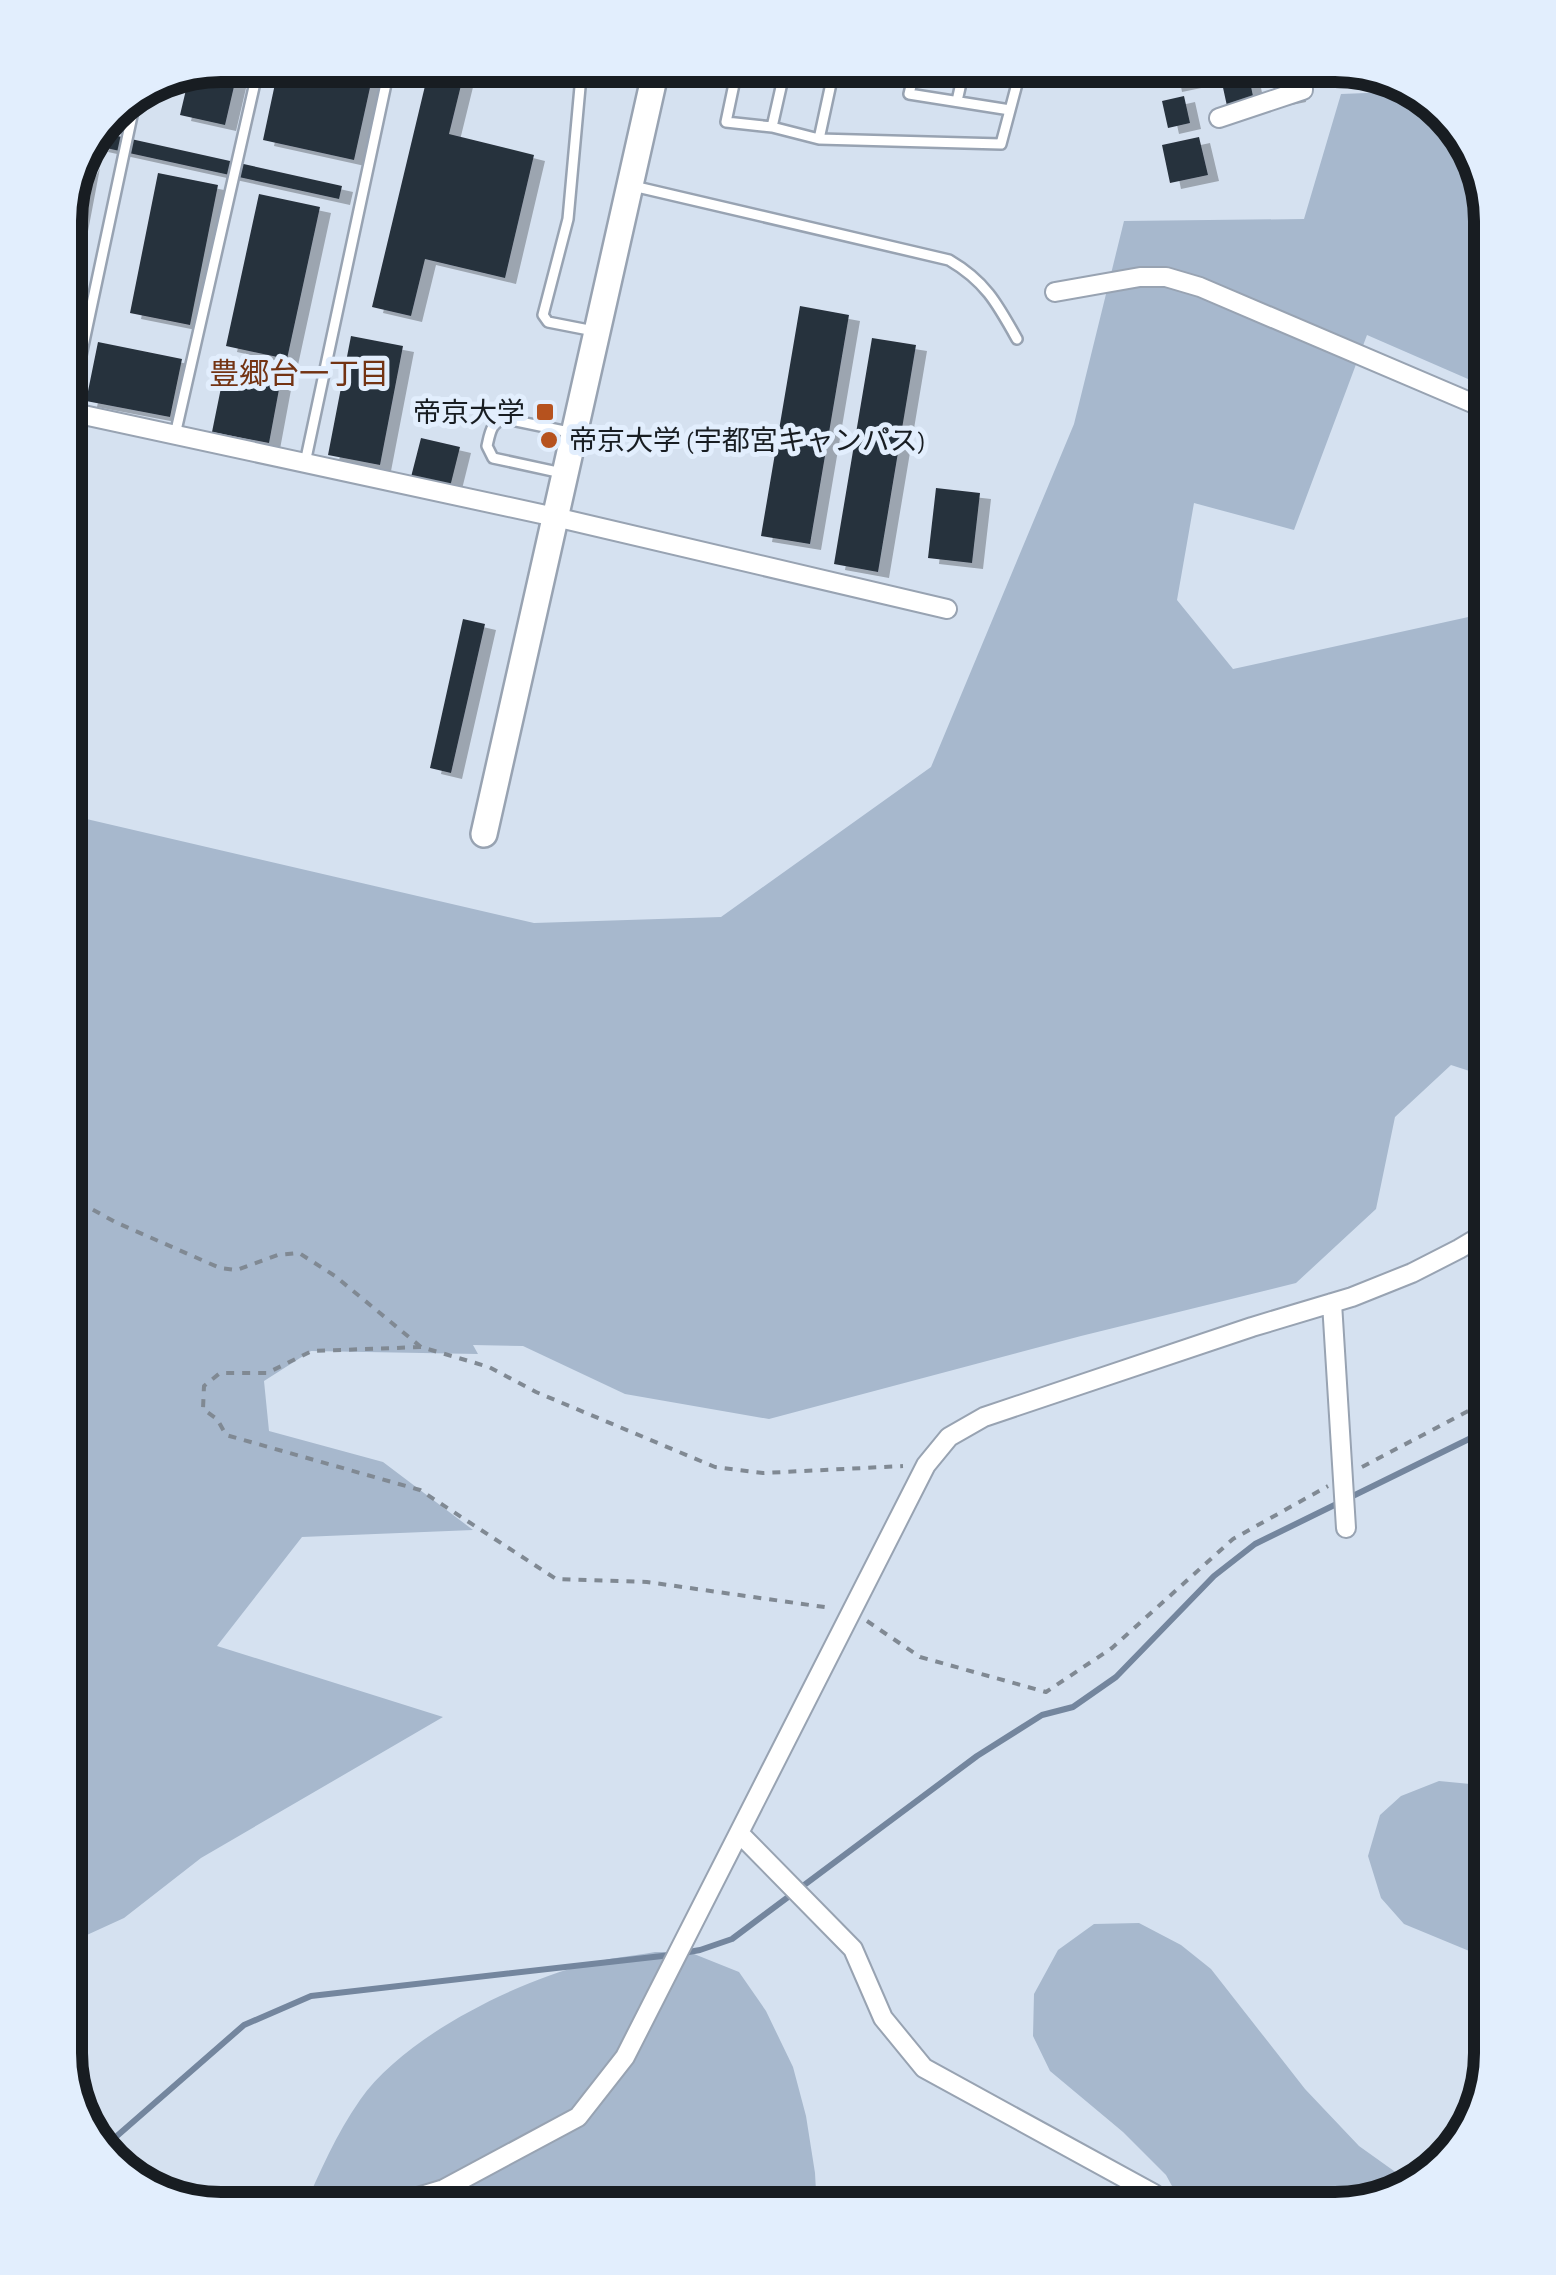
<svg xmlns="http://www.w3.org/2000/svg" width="1556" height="2275" font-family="'Alegreya Sans','Noto Sans JP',sans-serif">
	<defs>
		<filter id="shadow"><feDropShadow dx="11" dy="6" stdDeviation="0" flood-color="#0004"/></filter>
	</defs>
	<rect width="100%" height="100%" fill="#d5e1f0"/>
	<path fill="#a7b8cd" d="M1418,91L1470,144L1491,222V389L1367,335L1294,530L1194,503L1177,600L1233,669L1491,612V1078L1451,1065L1395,1117L1376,1209L1296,1283L1081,1336L769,1419L625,1394L523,1346L473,1345L478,1354L311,1351L264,1381L269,1431L383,1462L473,1530L302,1537L217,1646L443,1717L201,1858L124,1918L65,1945V814L534,923L721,917L931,767L1074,424L1124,221L1304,219L1341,94Z
		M1439,1781L1491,1786V1960L1404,1924L1381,1898L1368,1856L1380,1815L1401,1796Z
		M1139,1923L1181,1945L1211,1969L1305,2089L1359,2146L1415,2186L1412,2189L1335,2210H1185L1166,2175L1123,2132L1050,2071L1033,2036L1034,1994L1058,1950L1094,1924Z
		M655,1952H689L739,1972L766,2011L793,2067L806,2116L815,2173L817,2210H303C320,2172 336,2134 360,2100C404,2037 513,1983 587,1964C609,1958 633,1956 655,1952Z"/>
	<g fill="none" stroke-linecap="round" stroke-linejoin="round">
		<path stroke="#74869e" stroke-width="6" d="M683,1953L700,1950L732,1939L977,1756L1042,1715L1073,1707L1116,1677L1214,1576L1255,1544L1471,1438L1491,1421
			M102,2149L244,2025L311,1996L671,1955"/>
	</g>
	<path fill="#28313d" filter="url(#shadow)" d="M222,65H239L225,125L180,115L189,77Z
		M279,65H375L354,160L263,140Z
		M430,65H466L449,134L534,155L505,278L425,259L411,316L372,307Z
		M1167,65H1197L1200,80L1171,86Z
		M1219,65H1248V67L1221,73Z
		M1290,70L1295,96L1276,100L1271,74Z
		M1249,77L1254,101L1227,106L1222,83Z
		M1184,96L1190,123L1168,128L1162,101Z
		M104,133L342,186L339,199L97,146Z
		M1199,137L1208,175L1170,183L1162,145Z
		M89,162L67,278H65V211Z
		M158,173L218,185L190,325L130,313Z
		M259,194L320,207L287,359L226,346Z
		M800,306L849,315L810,544L761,536Z
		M351,336L403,346L380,465L328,455Z
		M872,338L916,345L878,572L834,564Z
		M98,342L182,359L170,417L86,401Z
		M224,373L280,384L269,443L212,432Z
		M421,438L460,447L450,487L411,477Z
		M936,488L980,493L972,563L928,558Z
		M463,619L485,624L451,773L430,768Z"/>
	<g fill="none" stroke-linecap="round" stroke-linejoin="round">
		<g stroke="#98a3b2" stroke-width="14">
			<path id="lane" d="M582,65L568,219L543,315L548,322L594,331
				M738,65L726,122L772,127L819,139L835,65
				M916,65L909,94L1010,110
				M957,101L965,65
				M772,127L786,65
				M819,139L1001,144L1022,65
				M633,186L949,260C985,281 997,303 1017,339
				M69,412L136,97
				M175,435L259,65
				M305,463L390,65
				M562,473L493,458L487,446C490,433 491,421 506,419L574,433"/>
		</g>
		<g stroke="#98a3b2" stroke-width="22">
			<path id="street" d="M1219,118L1303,90L1302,65
				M1055,292L1140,277H1166L1200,287L1491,411
				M65,411L555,517L947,609
				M1332,1303L1346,1528
				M740,1834L853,1949L883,2018L924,2068L1154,2194L1163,2210
				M195,2204L232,2210
				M374,2210L444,2189L578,2117L625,2057L926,1465L949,1437L984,1417L1252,1327L1352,1297L1412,1273L1459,1249L1491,1230"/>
		</g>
		<g stroke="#98a3b2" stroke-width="30">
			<path id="secondary" d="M484,834L657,65"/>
		</g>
		<path stroke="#808993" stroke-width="4" stroke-dasharray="8 8" stroke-linecap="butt" d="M65,1194L115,1222L220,1268L237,1270L278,1255L299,1253L335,1276L421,1347L489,1367L536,1392L715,1467L763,1473L903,1466
			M421,1347L312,1351L267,1373H220L204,1386L203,1409L217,1419L226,1435L420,1490L556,1579L647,1582L831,1608
			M1362,1467L1491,1399
			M867,1621L920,1657L1046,1692L1112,1648L1233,1539L1328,1486"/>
		<use href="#lane" stroke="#fff" stroke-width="9"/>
		<use href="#street" stroke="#fff" stroke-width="18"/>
		<use href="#secondary" stroke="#fff" stroke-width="25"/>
	</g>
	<g fill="#b6521e" stroke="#e2eefd" stroke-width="4">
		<rect x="535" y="402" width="20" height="20" rx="5"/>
		<circle cx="549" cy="440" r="10"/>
	</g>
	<g text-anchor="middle" stroke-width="10" stroke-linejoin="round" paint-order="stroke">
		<g font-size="28" fill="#181d22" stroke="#e2eefd" text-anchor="end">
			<text x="525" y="422">帝京大学</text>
			<text x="569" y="450" text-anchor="start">帝京大学 (宇都宮キャンパス)</text>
		</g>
		<g font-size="30" fill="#733313" stroke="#e2eefd">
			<text x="299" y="384">豊郷台一丁目</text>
		</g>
	</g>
	<path d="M0 0H1556V2275H0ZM221 82H1335A139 139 0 0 1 1474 221V2053A139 139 0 0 1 1335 2192H221A139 139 0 0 1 82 2053V221A139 139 0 0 1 221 82Z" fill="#e2eefd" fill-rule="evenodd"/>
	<path fill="none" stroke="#181d22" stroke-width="12" d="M221 82H1335A139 139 0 0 1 1474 221V2053A139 139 0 0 1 1335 2192H221A139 139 0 0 1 82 2053V221A139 139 0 0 1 221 82Z"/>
</svg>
